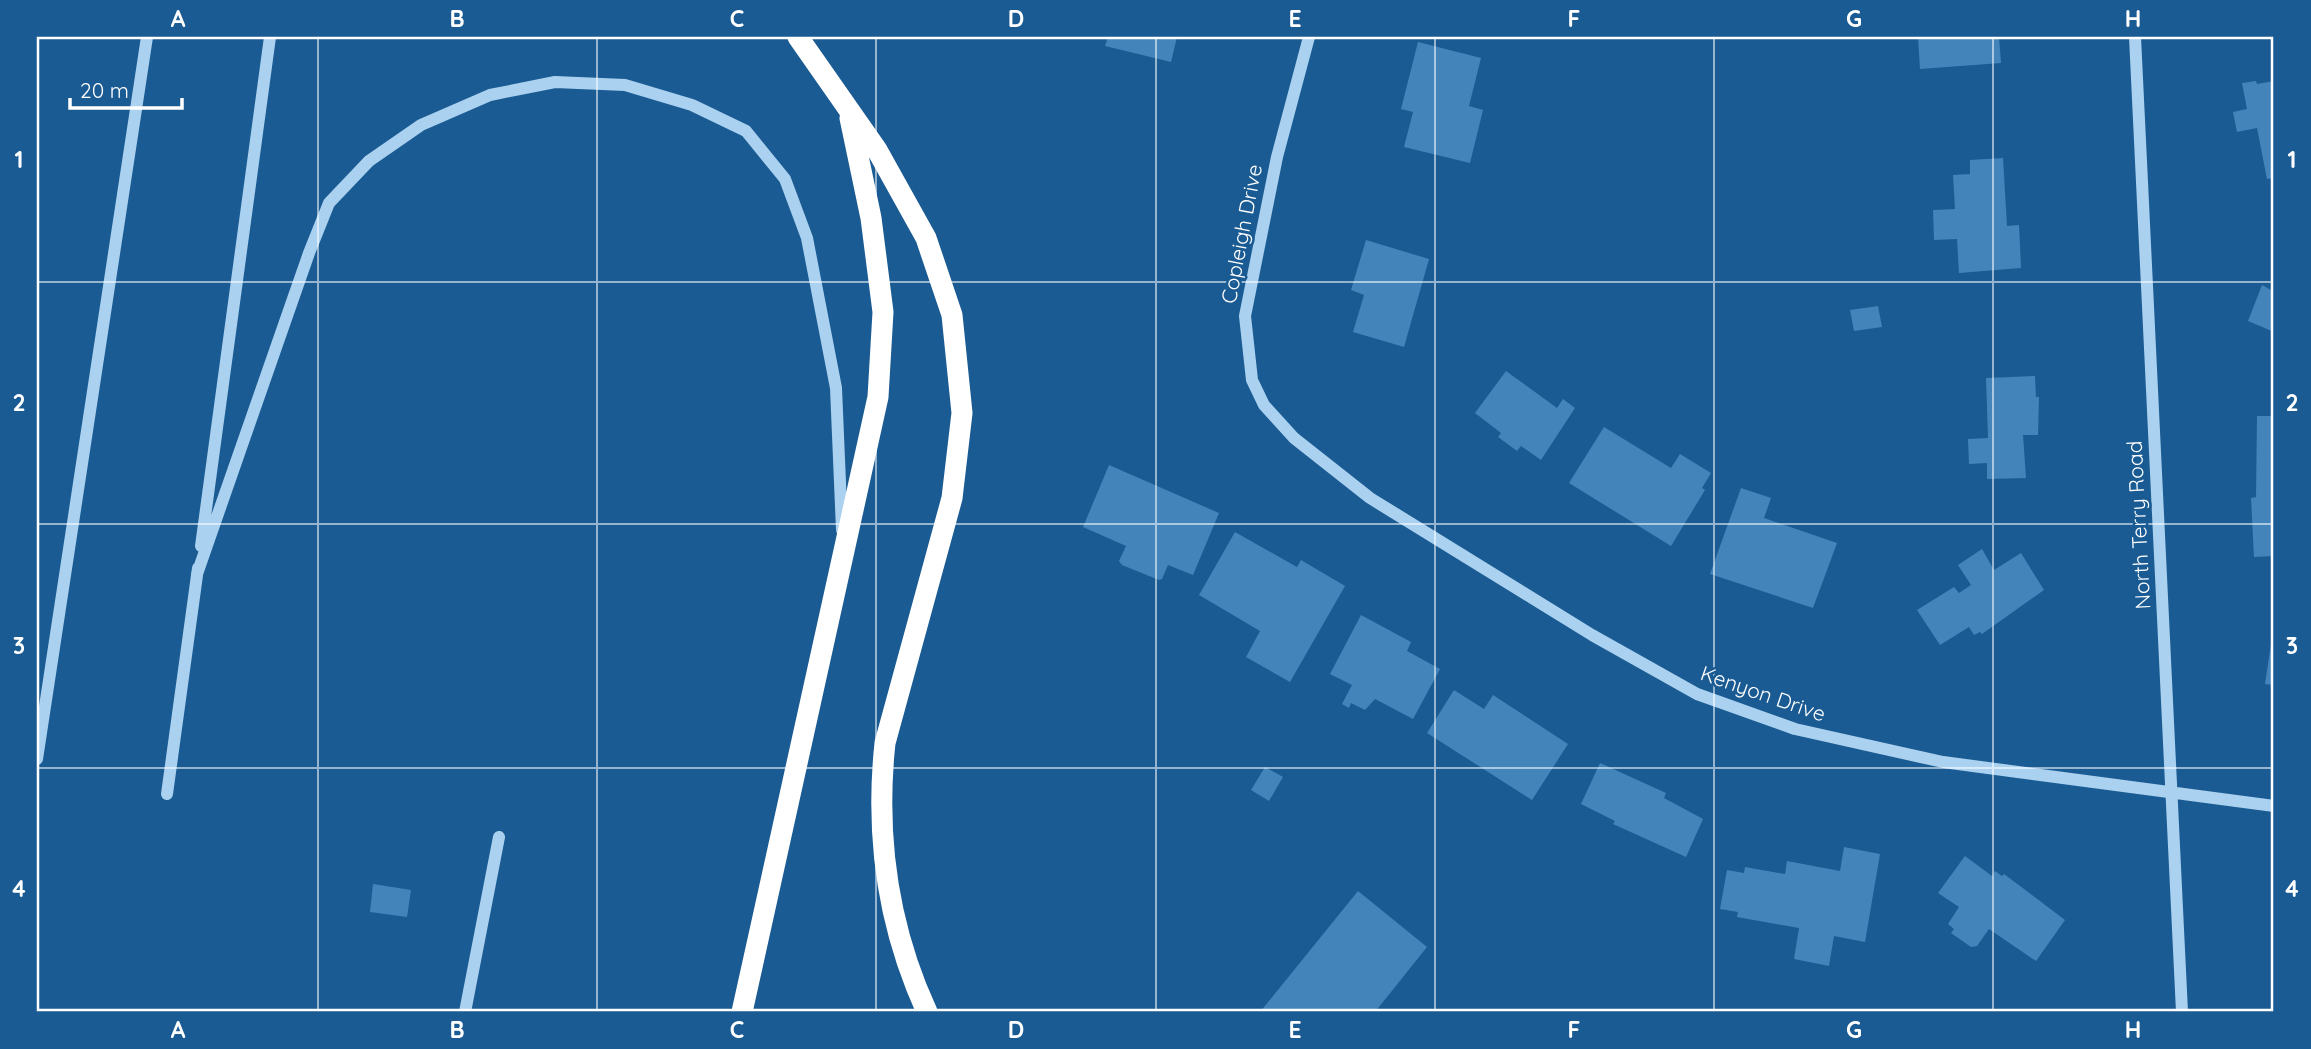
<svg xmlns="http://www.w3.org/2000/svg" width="2311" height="1049" font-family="Quicksand,sans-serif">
	<rect width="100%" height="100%" fill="#1a5b93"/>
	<path fill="#4385ba" d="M1108,37H1177L1171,62L1105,46Z
		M1918,37H1999L2001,63L1920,69Z
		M1418,42L1481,58L1469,106L1483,110L1470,163L1404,147L1413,112L1401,109Z
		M2256,81L2257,84L2274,81V178L2267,179L2257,128L2237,132L2233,112L2247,109L2242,83Z
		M2003,158L2007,226L2019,225L2021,268L1959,273L1957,239L1934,240L1933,210L1955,209L1953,175L1970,174V160Z
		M1366,240L1429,259L1404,347L1353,332L1364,295L1351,290Z
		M2274,282V332L2248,321L2262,285L2271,290Z
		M1878,306L1882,327L1854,331L1850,310Z
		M1506,371L1557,408L1563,399L1575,408L1541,460L1521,446L1517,451L1498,437L1501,433L1475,413Z
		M2035,376L2036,397H2039L2038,435H2023L2026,478L1987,479V463L1969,464L1968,439L1988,438L1986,378Z
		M2257,416H2274V556L2254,557L2251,498L2256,497Z
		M1604,427L1671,468L1680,454L1711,473L1702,488L1705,490L1671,546L1569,483Z
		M1109,465L1219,513L1193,575L1168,565L1162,579L1159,580L1122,565L1119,561L1126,546L1083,527Z
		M1741,488L1771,498L1764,518L1837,543L1813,608L1710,574Z
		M1235,532L1297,567L1301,560L1345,586L1290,682L1246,657L1260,631L1199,595Z
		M1982,549L1994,570L2021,553L2044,590L1982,634L1980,632L1974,635L1969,627L1940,645L1917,610L1954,587L1959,593L1971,585L1958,565Z
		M1361,615L1411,642L1407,651L1440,669L1413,719L1375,699L1365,710L1351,703L1349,708L1342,704L1352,685L1330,674Z
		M2271,644L2274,645V685L2265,684Z
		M1454,690L1484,709L1493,695L1568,744L1532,800L1427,733Z
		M1600,763L1666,793L1664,798L1703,819L1686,857L1613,824L1615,821L1581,804Z
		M1265,767L1283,777L1269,801L1251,790Z
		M1844,847L1880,854L1865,942L1834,936L1829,966L1794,959L1799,928L1737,917L1738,912L1720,909L1727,870L1744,873L1745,867L1785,874L1787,861L1840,871Z
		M1965,856L1992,876L1995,871L2002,876L2004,874L2065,920L2036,961L1989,929L1977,946L1971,947L1951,933L1954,929L1948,924L1959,907L1938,893Z
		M373,884L411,890L407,917L370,912Z
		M1358,891L1427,947L1375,1012H1260Z"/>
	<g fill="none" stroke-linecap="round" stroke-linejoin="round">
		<path stroke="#aad1ef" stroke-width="12" d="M1309,37L1277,157L1245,316L1252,380L1264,405L1294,438L1370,498L1592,635L1697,694L1795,729L1943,762L2274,806
			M2135,37L2182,1012
			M201,546L270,37
			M197,574L309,253L329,203L369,161L421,125L490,95L555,82L625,85L692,105L746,131L785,179L807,238L836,388L842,530
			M37,759L147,37
			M167,794L198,568
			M465,1012L499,837"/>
		<path stroke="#fff" stroke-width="21" d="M798,37L877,150L926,238L952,315L962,413L952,498L885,743C875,837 888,927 927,1012
			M742,1012L878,397L883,312L871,218L850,118"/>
	</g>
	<path fill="none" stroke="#fff" stroke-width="2" stroke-opacity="0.55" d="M318,37V1012M597,37V1012M876,37V1012M1156,37V1012M1435,37V1012M1714,37V1012M1993,37V1012M37,282H2274M37,524H2274M37,768H2274"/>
	<g text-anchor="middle" stroke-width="5" stroke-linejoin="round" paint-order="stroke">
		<g font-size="21" fill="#fff" stroke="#1a5b93">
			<text transform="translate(1242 234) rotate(-79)" y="7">Copleigh Drive</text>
			<text transform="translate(2139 525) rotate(-93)" y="7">North Terry Road</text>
			<text transform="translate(1763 694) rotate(19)" y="7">Kenyon Drive</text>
		</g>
	</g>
	<rect width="2311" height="1049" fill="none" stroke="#1a5b93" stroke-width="77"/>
	<path d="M70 98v10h112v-10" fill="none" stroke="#ffffff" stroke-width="3.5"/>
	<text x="80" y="98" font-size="21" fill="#ffffff" stroke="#1a5b93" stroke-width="5" paint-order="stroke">20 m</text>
	<rect x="38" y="38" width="2234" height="972" fill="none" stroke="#fff" stroke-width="2.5"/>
	<g font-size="23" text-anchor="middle" font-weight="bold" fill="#fff">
		<text x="178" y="27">A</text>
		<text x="457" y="27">B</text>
		<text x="737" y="27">C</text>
		<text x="1016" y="27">D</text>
		<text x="1295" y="27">E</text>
		<text x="1574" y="27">F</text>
		<text x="1854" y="27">G</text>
		<text x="2133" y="27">H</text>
		<text x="19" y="168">1</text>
		<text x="2292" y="168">1</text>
		<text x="19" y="411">2</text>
		<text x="2292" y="411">2</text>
		<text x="19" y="654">3</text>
		<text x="2292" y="654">3</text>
		<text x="19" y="897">4</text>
		<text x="2292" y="897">4</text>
		<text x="178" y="1038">A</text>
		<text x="457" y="1038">B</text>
		<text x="737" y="1038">C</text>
		<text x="1016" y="1038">D</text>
		<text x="1295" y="1038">E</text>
		<text x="1574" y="1038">F</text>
		<text x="1854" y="1038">G</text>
		<text x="2133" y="1038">H</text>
	</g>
</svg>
